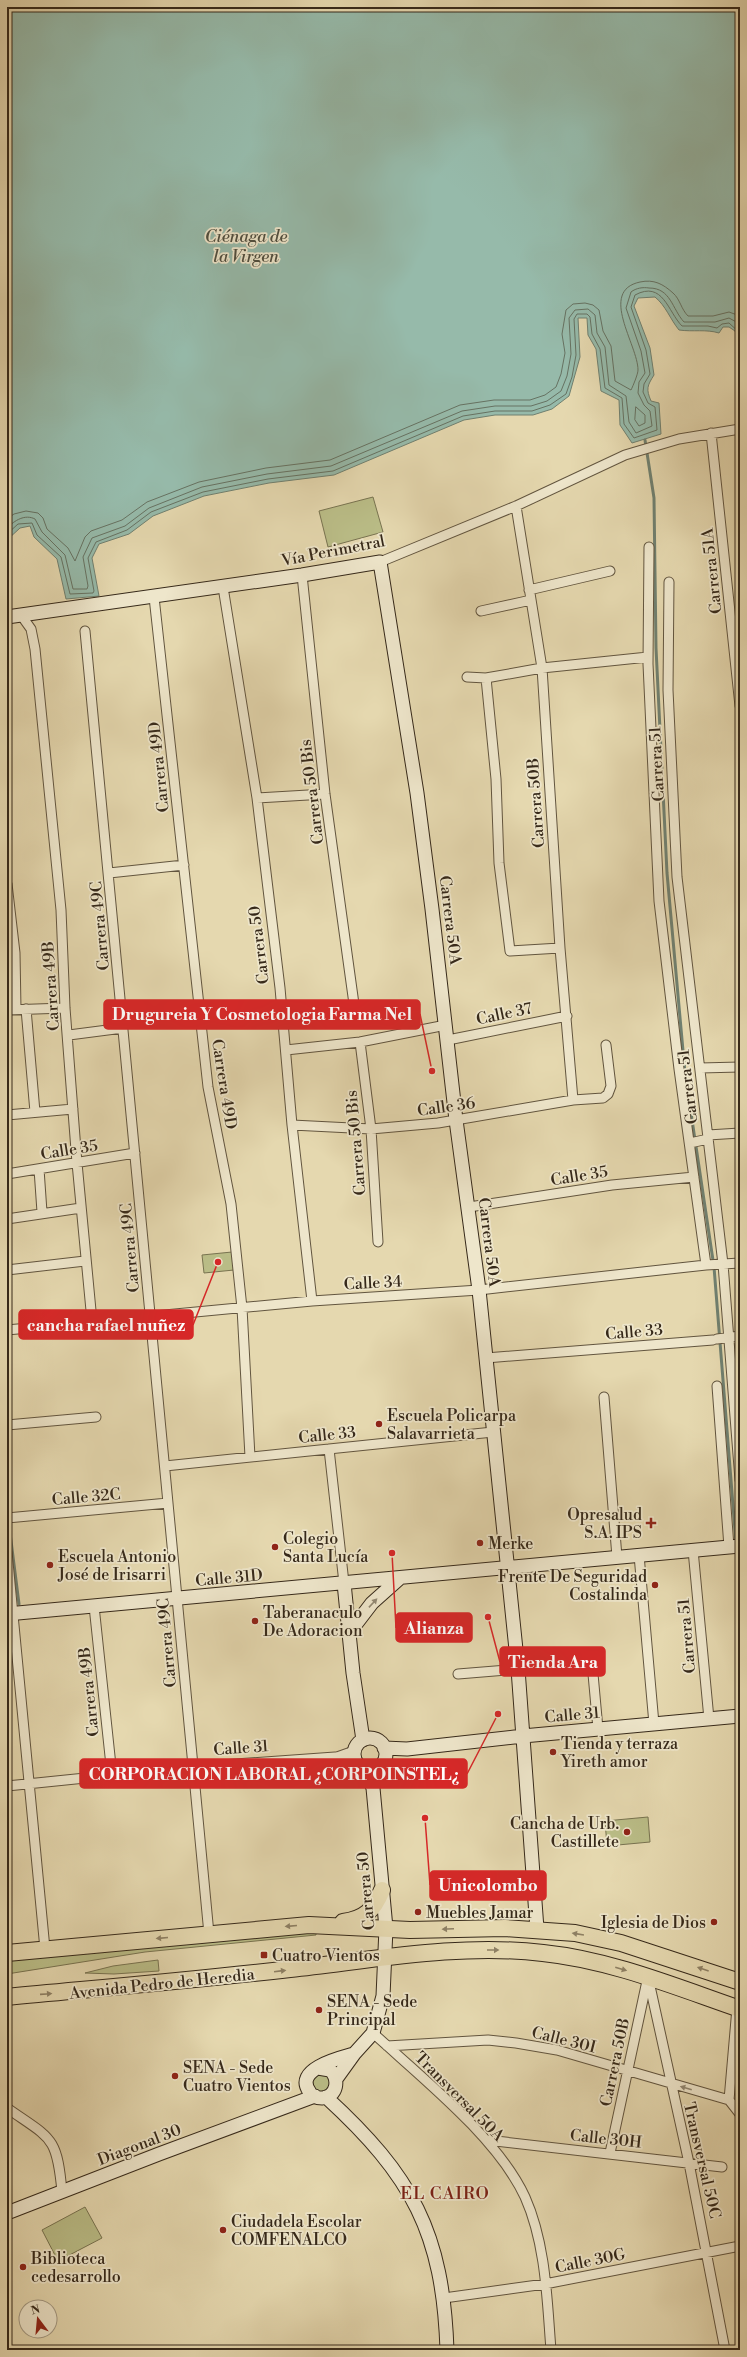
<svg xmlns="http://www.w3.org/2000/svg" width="747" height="2357" font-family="'Libre Bodoni',serif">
	<rect width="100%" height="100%" fill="#e5d8af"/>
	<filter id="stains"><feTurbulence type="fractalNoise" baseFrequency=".005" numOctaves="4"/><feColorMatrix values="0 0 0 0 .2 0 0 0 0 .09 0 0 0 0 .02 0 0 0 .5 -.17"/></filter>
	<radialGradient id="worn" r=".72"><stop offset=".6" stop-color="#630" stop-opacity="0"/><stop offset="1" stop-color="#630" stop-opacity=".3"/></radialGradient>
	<path fill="#babd87" stroke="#787350" d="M373,497L383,532L328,547L319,511Z
		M232,1252L234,1270L204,1273L202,1255Z
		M648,1817L650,1842L607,1846L605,1821Z
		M316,1930V1935L145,1952L7,1974V1961Z
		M158,1960L159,1971L114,1974L85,1973L113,1966Z
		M323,2071L332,2082L327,2091L316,2092L311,2077Z
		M85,2207L102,2238L58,2261L42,2230Z"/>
	<path fill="#96baaa" stroke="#708070" d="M7,7H740V343L735,331L729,327H723L719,333C706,329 693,332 679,330C670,319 666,306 655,297L638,298L634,306L650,348L654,375C647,386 646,389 651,401L659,403L661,434L632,443L620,425L619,400L601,391L596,349L588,335L587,318H578L580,357L569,396L552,409L533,415H495L464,420L334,475L269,483L204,496L153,516L129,534L99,544L92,558L99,596L66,599L57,559L34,537L30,526L20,528L7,540Z"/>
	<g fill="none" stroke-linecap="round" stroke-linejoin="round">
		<path stroke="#667262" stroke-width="1" d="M636,407L645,415V423L639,426L635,420Z
			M7,519L14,514L26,511L38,513L43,518L47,529L68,548L75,561L85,537L91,531L122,520L147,502L199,482L266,468L330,460L460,405L494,400H530L545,395L556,387L561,374L565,353L562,334L566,310L573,304L585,303L593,305L599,310L603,331L611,346L615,381L631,390C633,386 638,374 638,370C638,345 598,291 640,282C654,279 663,284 673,293C680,299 681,309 688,316H713L729,312L740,316
			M7,528C15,520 25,514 35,519L42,532L65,555L73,589H87L88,586L83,557L92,538L125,526L149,508L202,487L267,474L331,466L462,411L495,406H531L547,401L561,391L567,376L571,354L569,318L575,310L588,309L595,315L597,333L605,347L609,385L626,396L629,422L636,433L652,426L650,411L644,405L638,393L639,382L645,373L641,351L626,308L631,292C636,288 643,287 649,288C671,288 672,309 684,322H715L729,318L740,324
			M7,534L18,524L32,523L37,535L61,557L70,594L93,593L94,591L88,558L96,542L127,530L151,512L203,492L268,479L333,471L463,416L495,411H532L550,405L566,394L572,377L576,355L574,319L577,314H587L590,317L592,334L600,349L605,388L622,398L624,424L634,438L657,430L655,407L648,403L643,392L644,384L650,374L646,350L631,307L635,295C663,280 668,312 682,326H708L717,328L722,324L729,323L740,333"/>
		<path stroke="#708070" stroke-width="3" d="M645,440L654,498L656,648L667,873L685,1073L714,1267L736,1543
			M7,1494L9,1515
			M10,1533L19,1604
			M736,1549L740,1588"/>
		<g stroke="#62553f" stroke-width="11">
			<path id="street" d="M711,433L740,706
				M516,506L542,668L560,948L573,1100
				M649,547L648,664L659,901L679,1069L706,1265
				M380,562L516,506L625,455L679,439L740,429
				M302,575L325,794L354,1004
				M669,582L668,690L677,877L723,1264L740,1480
				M223,587L257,798L280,988L292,1125L312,1301
				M529,590L610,571
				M154,597L208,1087L231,1204L242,1308L250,1457
				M481,611L531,600
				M21,615L31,629L35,649L61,910L65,1008L77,1163L92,1321
				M85,631L209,1934
				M467,677L486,678L542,668L648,657
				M486,678L496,779L499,863L510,951L560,948
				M257,798L325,794
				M109,873L184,865
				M7,884L15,953L16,1009
				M26,1009L35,1112
				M7,1010L65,1008
				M69,1035L123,1028
				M448,1040L567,1016
				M360,1042L371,1129L378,1242
				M286,1050L360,1042L446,1025
				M700,1068L740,1067
				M7,1115L73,1109
				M292,1125L371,1129L438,1123L573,1100L603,1098L608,1094L611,1086L606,1045
				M708,1135L740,1133
				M690,1143L708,1139
				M39,1169L42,1212
				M7,1174L135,1153
				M469,1207L612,1185L694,1177
				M7,1219L81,1208
				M7,1270L85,1261
				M7,1330L312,1301L479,1290L706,1265L740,1263
				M717,1339L740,1336
				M486,1358L713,1340
				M717,1386L729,1547
				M604,1397L617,1557
				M7,1425L96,1417
				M329,1449L344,1583
				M165,1466L493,1432
				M7,1518L168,1503
				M693,1550L709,1719
				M7,1552L45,1949
				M639,1555L654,1724
				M94,1606L112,1775
				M592,1663L598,1729
				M458,1674L518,1669
				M337,1757L354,1751
				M7,1786L193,1767L335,1757L355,1761
				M648,1977L689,2163L725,2350
				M373,2033C422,2078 498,2138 525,2197C546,2244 547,2300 551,2350
				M387,2046L488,2040L516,2043L557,2050L729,2100
				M729,2100L737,2008
				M729,2100L740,2114
				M7,2108C51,2139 57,2135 62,2192
				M487,2140L722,2167
				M610,2153L647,1981
				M444,2298L545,2284L740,2246"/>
		</g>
		<g stroke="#36291a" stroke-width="15">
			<path id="secondary" d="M7,617L302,575L380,562L417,793L432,909L456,1120L479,1290L518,1669L537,1929
				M344,1583L353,1673L363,1740
				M7,1614L740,1546
				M349,1633L372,1603L400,1578
				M354 1754a16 16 0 1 1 32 0a16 16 0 1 1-32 0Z
				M384,1748L407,1749L523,1736L740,1716
				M318,2068L330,2070C340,2079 337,2097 322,2098C317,2098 311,2096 309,2091C294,2069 340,2058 354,2054
				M336,2079L354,2054L373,2033L383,1996L386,1928L373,1788L365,1769
				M326,2097C412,2176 443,2232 447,2350
				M7,2213L159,2154L315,2096"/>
		</g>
		<g stroke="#36291a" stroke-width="18">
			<path id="highway" d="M343,1922C365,1919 374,1910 382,1890
				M7,1953L309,1925L410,1930L505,1928L575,1933L621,1943L740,1982
				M7,1997C101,1988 196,1980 290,1969C373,1960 459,1943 543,1953C611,1960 676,1987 740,2009"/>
		</g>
		<use href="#street" stroke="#eee6cb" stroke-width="9"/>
		<use href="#secondary" stroke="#eee6cb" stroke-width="13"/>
		<use href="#highway" stroke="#e5d8af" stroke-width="16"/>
	</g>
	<defs><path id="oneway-solid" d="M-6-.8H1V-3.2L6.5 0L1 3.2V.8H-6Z"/></defs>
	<g fill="#928872">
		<use href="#oneway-solid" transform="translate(373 1603) rotate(-47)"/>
		<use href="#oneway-solid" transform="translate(686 2088) rotate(-164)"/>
	</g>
	<g fill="#8e8064">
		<use href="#oneway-solid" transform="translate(291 1926) rotate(175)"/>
		<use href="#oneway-solid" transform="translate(448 1929) rotate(178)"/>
		<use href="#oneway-solid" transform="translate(578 1934) rotate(-171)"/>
		<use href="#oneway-solid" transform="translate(162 1938) rotate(175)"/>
		<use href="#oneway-solid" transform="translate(493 1950)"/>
		<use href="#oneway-solid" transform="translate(621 1969) rotate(16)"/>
		<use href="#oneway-solid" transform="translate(703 1969) rotate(-161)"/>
		<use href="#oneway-solid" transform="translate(280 1971) rotate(-7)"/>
		<use href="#oneway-solid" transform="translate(46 1994) rotate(-4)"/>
	</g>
	<g fill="#8f2418" stroke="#eee6cb" stroke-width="1.5">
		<circle cx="379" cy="1424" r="4"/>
		<path d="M649 1517h4v4h4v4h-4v4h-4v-4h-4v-4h4z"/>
		<circle cx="480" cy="1543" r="4"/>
		<circle cx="275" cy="1547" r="4"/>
		<circle cx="50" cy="1565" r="4"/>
		<circle cx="655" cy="1585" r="4"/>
		<circle cx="255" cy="1621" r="4"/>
		<circle cx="553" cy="1752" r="4"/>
		<circle cx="627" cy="1832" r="4"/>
		<circle cx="418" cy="1912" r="4"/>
		<circle cx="714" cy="1922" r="4"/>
		<rect x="260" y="1951" width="8" height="8" rx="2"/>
		<circle cx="319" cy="2010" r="4"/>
		<circle cx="175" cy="2076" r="4"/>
		<circle cx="223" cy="2230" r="4"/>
		<circle cx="23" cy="2267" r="4"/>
	</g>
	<g text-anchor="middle" stroke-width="3.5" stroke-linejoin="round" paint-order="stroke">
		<g font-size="16" fill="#36291a" stroke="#eee6cb">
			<text transform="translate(333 550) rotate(-11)" y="6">Vía Perimetral</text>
			<text transform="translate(711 571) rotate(-96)" y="6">Carrera 51A</text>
			<text transform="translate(656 764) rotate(-93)" y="6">Carrera 51</text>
			<text transform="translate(158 767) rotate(-96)" y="6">Carrera 49D</text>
			<text transform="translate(311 792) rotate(-97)" y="6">Carrera 50 Bis</text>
			<text transform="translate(535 803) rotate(-94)" y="6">Carrera 50B</text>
			<text transform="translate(451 920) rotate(83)" y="6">Carrera 50A</text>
			<text transform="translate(99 926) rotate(-95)" y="6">Carrera 49C</text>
			<text transform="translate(258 945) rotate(-97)" y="6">Carrera 50</text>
			<text transform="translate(50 986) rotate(-94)" y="6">Carrera 49B</text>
			<text transform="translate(504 1013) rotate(-12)" y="6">Calle 37</text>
			<text transform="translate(225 1084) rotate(81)" y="6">Carrera 49D</text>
			<text transform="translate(687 1087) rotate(-97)" y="6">Carrera 51</text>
			<text transform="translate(446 1106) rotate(-8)" y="6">Calle 36</text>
			<text transform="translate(355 1143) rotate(-95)" y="6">Carrera 50 Bis</text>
			<text transform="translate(69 1149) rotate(-9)" y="6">Calle 35</text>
			<text transform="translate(579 1175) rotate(-9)" y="6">Calle 35</text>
			<text transform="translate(490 1242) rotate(83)" y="6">Carrera 50A</text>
			<text transform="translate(129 1248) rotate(-95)" y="6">Carrera 49C</text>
			<text transform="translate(373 1282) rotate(-3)" y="6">Calle 34</text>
			<text transform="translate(634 1331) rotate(-5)" y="6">Calle 33</text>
			<text transform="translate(327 1434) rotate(-6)" y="6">Calle 33</text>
			<text transform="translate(86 1496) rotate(-5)" y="6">Calle 32C</text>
			<text transform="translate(229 1577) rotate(-5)" y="6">Calle 31D</text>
			<text transform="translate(686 1636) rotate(-95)" y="6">Carrera 51</text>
			<text transform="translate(166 1643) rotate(-95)" y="6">Carrera 49C</text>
			<text transform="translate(88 1692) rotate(-96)" y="6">Carrera 49B</text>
			<text transform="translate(572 1714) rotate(-5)" y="6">Calle 31</text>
			<text transform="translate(241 1747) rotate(-4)" y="6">Calle 31</text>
			<text transform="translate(365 1891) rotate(-95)" y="6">Carrera 50</text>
			<text transform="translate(162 1983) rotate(-6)" y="6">Avenida Pedro de Heredia</text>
			<text transform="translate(564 2039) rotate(14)" y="6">Calle 30I</text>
			<text transform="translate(614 2062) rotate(-78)" y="6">Carrera 50B</text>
			<text transform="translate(460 2096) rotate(45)" y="6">Transversal 50A</text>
			<text transform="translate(606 2138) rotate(6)" y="6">Calle 30H</text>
			<text transform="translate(139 2144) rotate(-21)" y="6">Diagonal 30</text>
			<text transform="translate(703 2160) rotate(77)" y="6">Transversal 50C</text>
			<text transform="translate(590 2260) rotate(-11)" y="6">Calle 30G</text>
		</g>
		<g font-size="16" fill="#36291a" stroke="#eee6cb" text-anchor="start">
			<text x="387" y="1421">Escuela Policarpa<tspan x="387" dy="18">Salavarrieta</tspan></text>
			<text x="642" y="1520" text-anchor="end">Opresalud<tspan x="642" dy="18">S.A. IPS</tspan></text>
			<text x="283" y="1544">Colegio<tspan x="283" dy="18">Santa Lucía</tspan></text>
			<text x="488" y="1549">Merke</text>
			<text x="58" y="1562">Escuela Antonio<tspan x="58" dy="18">José de Irisarri</tspan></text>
			<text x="647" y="1582" text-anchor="end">Frente De Seguridad<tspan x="647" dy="18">Costalinda</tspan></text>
			<text x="263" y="1618">Taberanaculo<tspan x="263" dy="18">De Adoracion</tspan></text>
			<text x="561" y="1749">Tienda y terraza<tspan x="561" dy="18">Yireth amor</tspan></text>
			<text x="619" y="1829" text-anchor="end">Cancha de Urb.<tspan x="619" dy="18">Castillete</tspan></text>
			<text x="426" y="1918">Muebles Jamar</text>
			<text x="706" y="1928" text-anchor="end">Iglesia de Dios</text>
			<text x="272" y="1961">Cuatro Vientos</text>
			<text x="327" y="2007">SENA - Sede<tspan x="327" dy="18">Principal</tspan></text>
			<text x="183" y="2073">SENA - Sede<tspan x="183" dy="18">Cuatro Vientos</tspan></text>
			<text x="231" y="2227">Ciudadela Escolar<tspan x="231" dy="18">COMFENALCO</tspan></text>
			<text x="31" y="2264">Biblioteca<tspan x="31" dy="18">cedesarrollo</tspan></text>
		</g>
		<g font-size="17" font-style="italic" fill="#4e4d3e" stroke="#eee6cb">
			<text x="246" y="242">Ciénaga de<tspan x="246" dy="20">la Virgen</tspan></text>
		</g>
		<g font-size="17" letter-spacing="1" fill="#7a1f14" stroke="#eee6cb">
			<text x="445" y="2199">EL CAIRO</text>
		</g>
	</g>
	<path fill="none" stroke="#d62828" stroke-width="1.5" d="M432 1071L420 1014M218 1262L193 1325M392 1553L396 1628M488 1617L500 1662M498 1714L467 1774M425 1818L430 1885"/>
	<g fill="#d62828" stroke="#eee6cb" stroke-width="1.5">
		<circle cx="432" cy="1071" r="4"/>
		<circle cx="218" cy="1262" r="4"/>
		<circle cx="392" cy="1553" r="4"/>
		<circle cx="488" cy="1617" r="4"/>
		<circle cx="498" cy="1714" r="4"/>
		<circle cx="425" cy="1818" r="4"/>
	</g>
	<g fill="#d62828" stroke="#d62828" stroke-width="1.5">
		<rect x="104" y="1000" width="316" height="29" rx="4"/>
		<rect x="19" y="1310" width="174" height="29" rx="4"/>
		<rect x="396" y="1613" width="76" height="29" rx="4"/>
		<rect x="500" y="1647" width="105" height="29" rx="4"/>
		<rect x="80" y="1759" width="387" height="29" rx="4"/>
		<rect x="430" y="1871" width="116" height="29" rx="4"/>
	</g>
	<g font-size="17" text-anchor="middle" font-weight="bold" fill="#fff">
		<text x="262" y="1020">Drugureia Y Cosmetologia Farma Nel</text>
		<text x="106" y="1331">cancha rafael nuñez</text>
		<text x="434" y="1634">Alianza</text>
		<text x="553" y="1668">Tienda Ara</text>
		<text x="274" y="1780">CORPORACION LABORAL ¿CORPOINSTEL¿</text>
		<text x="488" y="1891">Unicolombo</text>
	</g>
	<rect width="747" height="2357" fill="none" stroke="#e5d8af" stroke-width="24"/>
	<rect x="8" y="8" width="731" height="2341" fill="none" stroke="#36291a" stroke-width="2"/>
	<rect x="12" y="12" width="723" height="2333" fill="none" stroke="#36291a"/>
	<g transform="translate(38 2319) rotate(344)"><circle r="19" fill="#eee6cb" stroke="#a49a84"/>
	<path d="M0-3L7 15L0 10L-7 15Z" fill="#8f2418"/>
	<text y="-6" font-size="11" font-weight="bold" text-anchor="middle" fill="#36291a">N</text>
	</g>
	<rect width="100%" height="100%" filter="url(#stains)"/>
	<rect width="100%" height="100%" fill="url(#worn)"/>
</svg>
